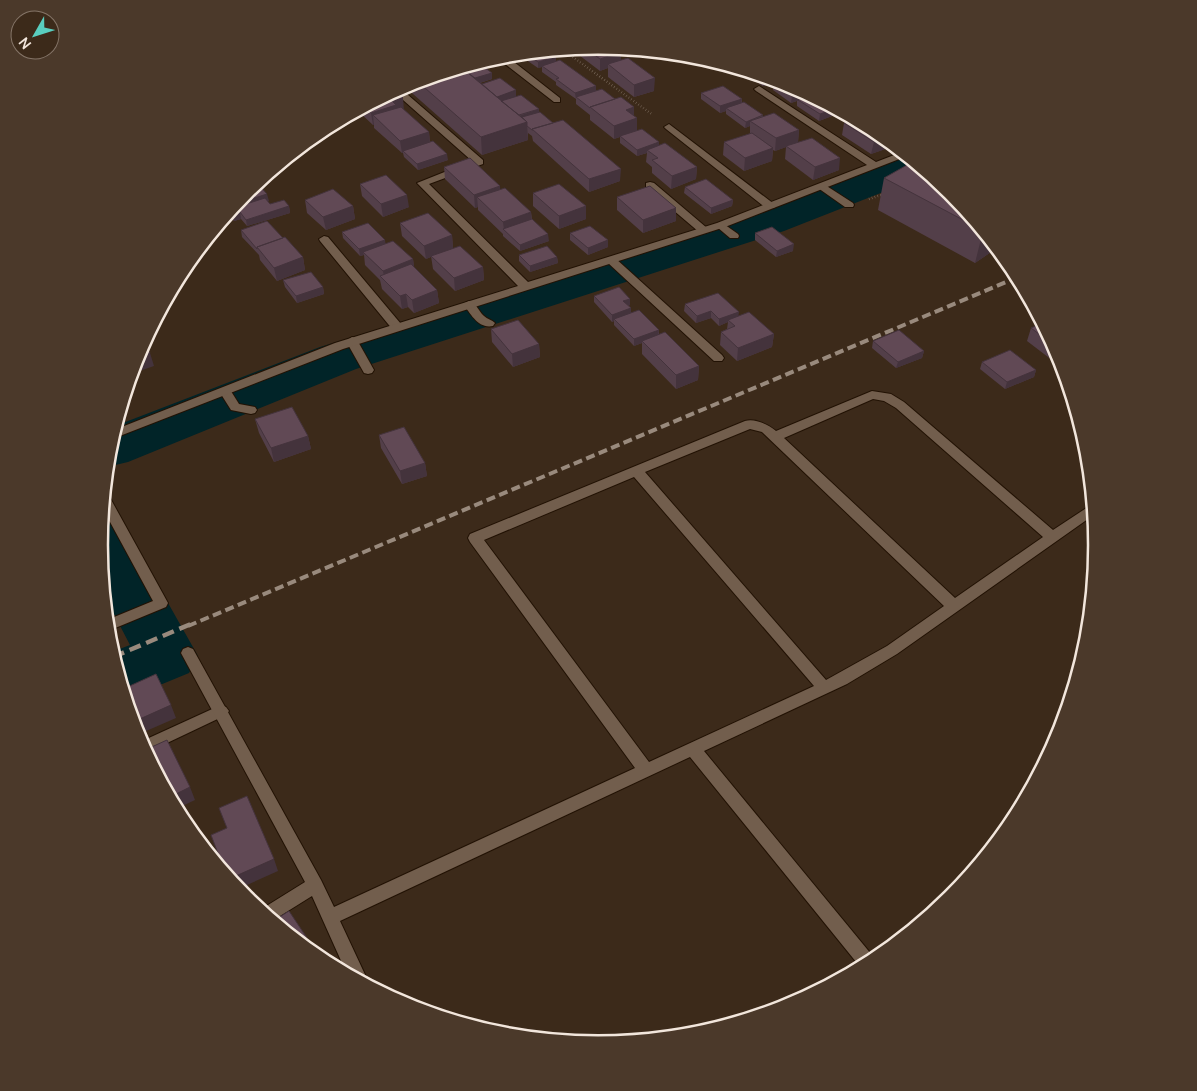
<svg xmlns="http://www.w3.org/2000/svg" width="1197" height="1091" font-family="Manrope,sans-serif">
	<rect width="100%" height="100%" fill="#3c2a1a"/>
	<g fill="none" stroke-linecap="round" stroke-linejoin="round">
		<path fill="#012428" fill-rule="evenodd" d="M905,154L929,174L784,231L356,369L128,462L107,467L109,448L115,426L320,347L752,213Z
			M102,513L120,518L198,656L189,673L126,699L112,652L130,645L104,595L99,545Z"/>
		<g stroke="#221204" stroke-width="2">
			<path id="service" d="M505,55L560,98V102H554L496,57Z
				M669,124L774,204L775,206L774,208H766L666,129L664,127Z
				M650,182L654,183L707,228L708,230L707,232H699L646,187V183Z
				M822,183L853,203L854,205L853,207H845L818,188L817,186Z
				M721,222L738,234L739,236L738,238H730L717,227L716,225Z
				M324,236L328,237L401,324L403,327L401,330H393L320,241L319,239Z
				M611,257L615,258L722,355L724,358L722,361H714L607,262L606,260L607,258Z
				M469,301C477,303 478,311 484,316C487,319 492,320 495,323L493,326C478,329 471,314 463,304Z
				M352,337L356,338L374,370L372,373L368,374L364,373L346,341Z
				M225,387L229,388L239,404L255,407L257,410L255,413L251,414L231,410L219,391Z
				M221,705L226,707L229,711L226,715L146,753L140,742Z"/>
		</g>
		<g stroke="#221204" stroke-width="2">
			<path id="minor" d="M759,86L876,162L902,152L907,156L725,227L343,349L112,439L114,430L335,343L518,286L417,183L472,161L394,92L400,88L483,160V164L429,184L528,282L717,223L867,165L756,91L754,89Z
				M872,391L891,394L904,402L1053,530L1094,503L1095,514L897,654L847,684L704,751L876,960L861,968L690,757L340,921L368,981L366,985L347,974L312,896L272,921L260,910L305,882L181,653L183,649L188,647L193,649L321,880L334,907L635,768L470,542L468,538L470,534L745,421C755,418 769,425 776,431ZM873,399L884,401L896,408L1043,537L955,598L784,438ZM750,429L762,432L944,606L887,646L826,680L645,472ZM634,477L814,686L649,762L484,540Z
				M104,494L109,496L168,603L166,607L108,631L107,620L153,601L103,509Z"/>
		</g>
		<path stroke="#837366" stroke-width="2.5" stroke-dasharray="0.5 2.5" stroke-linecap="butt" d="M563,50L653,115
			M869,199L884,194"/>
		<use href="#service" fill="#725e4d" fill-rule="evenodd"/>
		<use href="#minor" fill="#725e4d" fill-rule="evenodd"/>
		<path stroke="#998a7d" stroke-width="4" stroke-dasharray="9 4.5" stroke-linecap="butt" d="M188,626L1018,277"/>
		<path stroke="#998a7d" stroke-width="4.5" stroke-dasharray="12 6" stroke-linecap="butt" d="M113,657L191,624"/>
	</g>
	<path fill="#533f49" d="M598,46L621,60L654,91L634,97L608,77V68L600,71L571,49Z
		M548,51L556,61L596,86V91L634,107V116L637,131L659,145L697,167L696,179L671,189L652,173V167L646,162L647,153L637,156L620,143V137L614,139L590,120V115L576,104V99L556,85V82L542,72V67L538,68L522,57V54Z
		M475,64V65L492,73V79L480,83L482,84L516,96L539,109V112L620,181L589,192L533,141L532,136L528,133V140L482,155L404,86L408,84Z
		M746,71L790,84L840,111V113L819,121L797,106V101L791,103L773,90L774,84L772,83L763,86L746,75Z
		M701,93L742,99V102L763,116L799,130L798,142L839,170L813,180L785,159L786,147L775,151L773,150L772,161L744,171L723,155L724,142L750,134V126L745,128L726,114V111L720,113L701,99Z
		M389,94L404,110L429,132L430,142L448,160L418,170L404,157L403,153H402L374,128V125H373L358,111Z
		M844,123L876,131L894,146L871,154L842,135Z
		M444,167L500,186V189L531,212L532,219L549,241L520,251L503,236V234L478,210V207L475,208L445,179Z
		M884,178L952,193L997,248L975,263L878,210Z
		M360,184L409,207L383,217L362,196Z
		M685,187L733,200L732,206L711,214L684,193Z
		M246,192L269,201H267L270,204L289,206L290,213L247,226L241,219L234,221L228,214Z
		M533,193L586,206V219L559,229L533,206Z
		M617,197L676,221L643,233L617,210Z
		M305,200L353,206L355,219L326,230L307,213Z
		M400,223L452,235L453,248L426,259L402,236Z
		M241,230L283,238L303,257L305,270L277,281L260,260L259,255L242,237Z
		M342,232L385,240V244L413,259L414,267L437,290L439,303L414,313L408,307L402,309L382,289L380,280L365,265L364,255L360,256L343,238Z
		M570,233L608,247L588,255L570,240Z
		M755,233L793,251L776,257L755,240Z
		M519,255L557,257L558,263L530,272L519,261Z
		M431,256L483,267L484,280L455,291L433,269Z
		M283,280L323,287L324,294L297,303L285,287Z
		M594,296L630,299V305L628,306L631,313L659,330V334L699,366L698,380L676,389L642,354V343L634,346L614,325V321L612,322L594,302Z
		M685,304L738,316L774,334L772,347L737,361L720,345L721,332L727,329L728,322L719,326L711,318L696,323L684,311Z
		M1043,323L1060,355L1065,370L1027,341L1031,328Z
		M491,329L539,344L540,357L513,367L492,342Z
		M873,341L924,351L922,358L896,368L872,348Z
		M982,362L1036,370L1034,377L1005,389L980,369Z
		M255,419L308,436L311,449L274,462L259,433Z
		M379,435L425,463L427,476L402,484L381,448Z"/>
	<path fill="#44333c" d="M621,52V64H608V68L600,71V59Z
		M556,57V63L542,66V67L538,68V62Z
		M475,64V65L456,71V70Z
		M492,73V79L473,85L472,79Z
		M764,76L773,79L772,83L763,86Z
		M655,78L654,91L634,97V85Z
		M596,86V92L576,97V99L575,93Z
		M516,90V97L495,104L494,97Z
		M805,92L811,96L791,103L792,96Z
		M403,98L404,111L373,115L374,125H373L371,113L392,101Z
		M742,99L741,105L726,108V111L720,113V106Z
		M634,107V119L637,118V131L614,139V126L626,110Z
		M539,109V116L521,121L516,117Z
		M835,109L840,111V113L819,121L820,114Z
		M763,115L750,121V126L745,128L746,122Z
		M527,122L528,140L482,155L481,137Z
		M799,130L798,143L775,151L776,138Z
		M429,132L430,144L403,151V153H402L400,141Z
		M885,138L894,146L871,154L874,142Z
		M659,142V149L647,150V153L637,156V150Z
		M773,148L772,161L744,171L745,158Z
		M447,154L448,160L418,170L417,164Z
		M840,158L839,170L813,180L815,167Z
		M697,167L696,179L671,189L672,176Z
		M621,169L620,181L589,192V179Z
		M500,186L501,199L477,197L478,207L475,208L474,195Z
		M267,194L269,201L247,208L245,201Z
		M407,195L409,207L383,217L381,204Z
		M242,198L244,204L234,207L241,199Z
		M733,200L732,206L711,214V208Z
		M289,206L290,213L247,226L246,220Z
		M353,206L355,219L326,230L323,217Z
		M586,206V219L559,229V216Z
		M676,208V221L643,233V220Z
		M240,212L241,219L234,221L232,215Z
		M531,212L532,225L504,230L503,222Z
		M983,231L997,248L975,263Z
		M548,234L549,241L520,251V245Z
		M452,235L453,248L426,259L424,246Z
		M385,240L386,247L363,252L364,255L360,256L359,249Z
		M608,240V247L588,255V248Z
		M794,244L793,251L776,257L777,251Z
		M303,257L305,270L277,281L274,268Z
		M557,257L558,263L530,272V266Z
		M413,259L415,272L385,281L383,271Z
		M483,267L484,280L455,291L454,278Z
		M323,287L324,294L297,303L296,296Z
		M437,290L439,303L414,313L412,300Z
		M406,294L408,307L402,309L400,296Z
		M630,299V305L623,307V301Z
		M631,308V315L614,319V321L612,322V315Z
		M711,311V318L696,323L697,316Z
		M739,312L738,319L728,320V322L719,326V319Z
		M659,330L658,337L642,341V343L634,346V339Z
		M774,334L772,347L737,361L738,348Z
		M539,344L540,357L513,367L512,354Z
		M924,351L922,358L896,368L898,362Z
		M150,353L154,366L131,374L136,358Z
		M699,366L698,380L676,389V375Z
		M1036,370L1034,377L1005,389L1007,382Z
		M308,436L311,449L274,462L271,448Z
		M425,463L427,476L402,484L400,471Z
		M171,705L176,718L137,735L133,722Z
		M190,787L195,800L176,809L170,797Z
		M274,859L278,871L238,889L229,879Z
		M307,938L309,944L305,947L300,943Z"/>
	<path fill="#614955" stroke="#44333c" d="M598,46L615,48L621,52L600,59L585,48Z
		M548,51L556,57L538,62L526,53Z
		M628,58L655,78L634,85L608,64Z
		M560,60L596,86L575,93L556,79L559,78L542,66Z
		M480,64L492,73L475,78L463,69Z
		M462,68L527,122L481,137L417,81Z
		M500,78L516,90L497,97L482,84Z
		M781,82L790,84L805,92L792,96L774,84Z
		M723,86L742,99L720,106L701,93Z
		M602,89L615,99L590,107V108L576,97Z
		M396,92L403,98L392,101L396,105L371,113L365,107L389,94Z
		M521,95L539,109L519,115L501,101Z
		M810,95L835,109L820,114L798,100Z
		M621,97L634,107L626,110L637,118L614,126L590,107Z
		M744,102L763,115L746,122L726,108Z
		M401,107L429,132L400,141L373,115Z
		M540,112L553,123L532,129L533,130H532L527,126V122L522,117Z
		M774,113L799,130L776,138L750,121Z
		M854,119L876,131L885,138L874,142L844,123Z
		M563,120L621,169L589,179L532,129Z
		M642,129L659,142L637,150L620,136Z
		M752,133L773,148L745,158L724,142Z
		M812,138L840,158L815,167L786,146Z
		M433,141L447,154L417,164L403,151Z
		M665,143L697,167L672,176L652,160L658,158L647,150Z
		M470,158L500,186L474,195L444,167Z
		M907,165L934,179L952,193L982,230L884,178Z
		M386,175L407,195L381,204L360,184Z
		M706,179L733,200L711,208L685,187Z
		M257,183L267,194L245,201L242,198L241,199L246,192Z
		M559,184L586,206L559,216L533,193Z
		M650,186L676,208L643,220L617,197Z
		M505,188L531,212L503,222L477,197Z
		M333,189L353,206L323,217L305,200Z
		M265,198L270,204L284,200L289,206L246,220L240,212L232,215L230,211L236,204L241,202L243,205Z
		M428,213L452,235L424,246L400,223Z
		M532,219L548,234L520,245L503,229Z
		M267,221L283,238L257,247V249L241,230Z
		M368,223L385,240L359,249L342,232Z
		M590,226L608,240L588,248L570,233Z
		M772,227L794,244L777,251L755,233Z
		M285,237L303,257L274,268L257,247Z
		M393,241L413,259L383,271L363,252Z
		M460,246L483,267L454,278L431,256Z
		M547,246L557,257L530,266L519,255Z
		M411,264L437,290L412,300L406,294L400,296L380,276Z
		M311,272L323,287L296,296L283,280Z
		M619,287L630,299L623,301L631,308L612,315L594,296Z
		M718,293L739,312L719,319L711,311L697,316L685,304Z
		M639,310L659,330L634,339L614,319Z
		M749,312L774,334L738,348L721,332L735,326L728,320Z
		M518,320L539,344L512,354L491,329Z
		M1043,323L1056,347L1031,328Z
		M899,330L924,351L898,362L873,341Z
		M665,332L699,366L676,375L642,341Z
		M143,343L150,353L136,358L137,354Z
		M1010,350L1036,370L1007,382L982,362Z
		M292,407L308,436L271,448L255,419Z
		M404,427L425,463L400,471L379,435Z
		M156,674L171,705L133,722L123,689Z
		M167,740L190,787L170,797L145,750Z
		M247,796L274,859L229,879L226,874L211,835L227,828L219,808Z
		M289,911L307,938L300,943L273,921Z"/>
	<path d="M0 0H1197V1091H0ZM108 545a490 490 0 1 1 980 0a490 490 0 1 1-980 0Z" fill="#4b392a" fill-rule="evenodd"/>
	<path fill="none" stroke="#f2e6dc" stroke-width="2.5" d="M108 545a490 490 0 1 1 980 0a490 490 0 1 1-980 0Z"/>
	<g transform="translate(35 35) rotate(231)"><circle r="24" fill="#3c2a1a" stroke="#857568"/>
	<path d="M0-4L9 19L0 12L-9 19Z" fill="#59cebf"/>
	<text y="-8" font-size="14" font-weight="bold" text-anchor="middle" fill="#f2e6dc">N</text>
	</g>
</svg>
